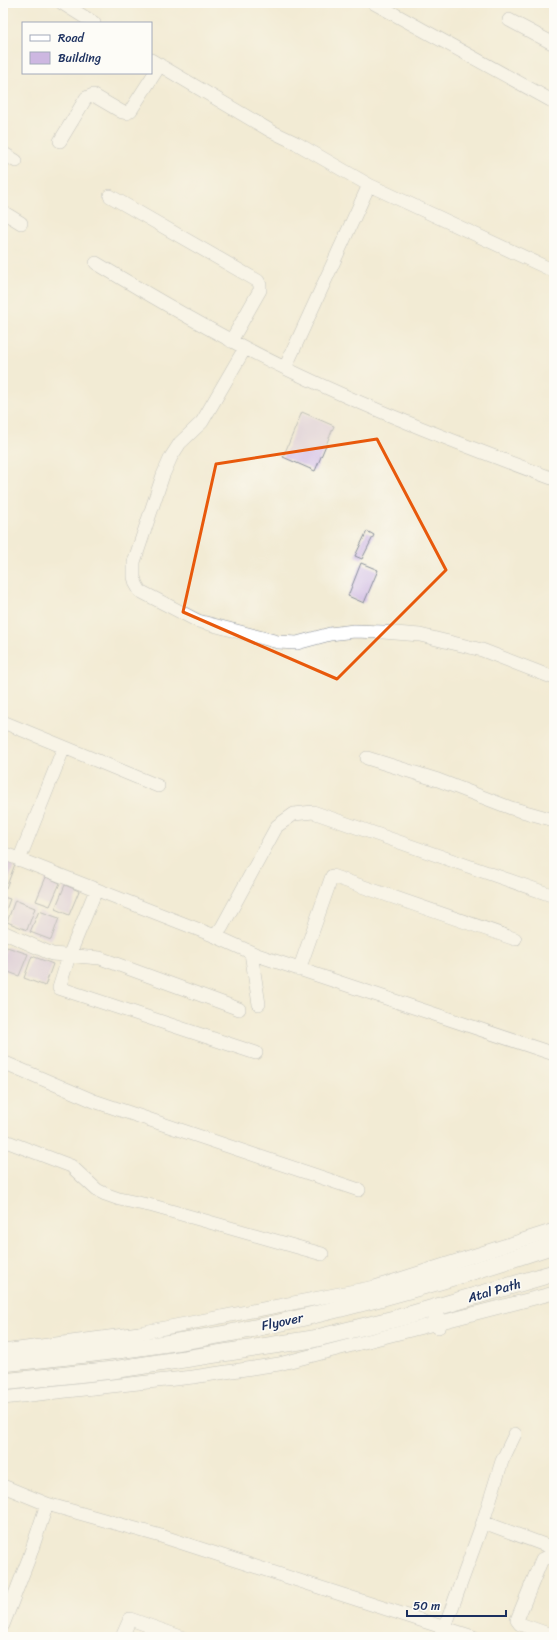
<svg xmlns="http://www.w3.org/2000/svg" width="557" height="1640" font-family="Sriracha,sans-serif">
	<rect width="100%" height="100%" fill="#fdfcf7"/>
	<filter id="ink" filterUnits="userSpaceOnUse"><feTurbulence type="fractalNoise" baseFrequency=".025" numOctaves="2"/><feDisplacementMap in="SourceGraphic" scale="8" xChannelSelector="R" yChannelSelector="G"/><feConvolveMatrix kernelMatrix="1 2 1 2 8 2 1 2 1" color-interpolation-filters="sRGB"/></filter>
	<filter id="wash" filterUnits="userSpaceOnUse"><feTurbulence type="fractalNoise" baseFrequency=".012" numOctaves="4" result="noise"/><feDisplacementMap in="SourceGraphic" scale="16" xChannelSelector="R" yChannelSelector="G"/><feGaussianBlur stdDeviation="0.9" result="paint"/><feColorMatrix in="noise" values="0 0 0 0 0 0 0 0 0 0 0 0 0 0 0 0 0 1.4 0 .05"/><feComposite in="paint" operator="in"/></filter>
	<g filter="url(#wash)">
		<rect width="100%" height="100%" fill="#f2ebd4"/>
		<g id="blocks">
			<path fill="#cdb7e1" d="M302,412L334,426L315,471L283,457Z
				M367,531L374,535L362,559L355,556Z
				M361,563L378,570L364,603L348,596Z
				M3,859L15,864L6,888L3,887Z
				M46,877L60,883L50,906L36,901Z
				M65,885L79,891L69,915L55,909Z
				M3,897L10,899L3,918Z
				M15,900L35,908L27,930L7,922Z
				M39,911L59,918L51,940L30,932Z
				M7,947L28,954L19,976L3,970V956Z
				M32,956L53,964L45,986L24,978Z"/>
		</g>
	</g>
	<g filter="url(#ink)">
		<use href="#blocks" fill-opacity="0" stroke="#868d99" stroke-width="1"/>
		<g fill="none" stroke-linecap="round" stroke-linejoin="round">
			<g stroke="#868d99" stroke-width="14">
				<path id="minor" d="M62,3L94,23
					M374,3L554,102
					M509,20L554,44
					M151,60L271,131L296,143L369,185L554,271
					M60,141L86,98L93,95L122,112L127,113L131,110L160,65
					M3,153L16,161
					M110,196L258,281L260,285V290L231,341
					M3,212L21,223
					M96,263C159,301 224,339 291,371C376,412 465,446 554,479
					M245,348L202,422L180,443L171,457L163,475L134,562V577L136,584L140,591L198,621L278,642L297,643L330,634L354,631L383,632L420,635L482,650L554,678
					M285,368L369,185
					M3,722L64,747L19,860
					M64,747L158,786
					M367,758L438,780L511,808L554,820
					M3,853L215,936L257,955L554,1054
					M96,890L69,956L59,988L256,1053
					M3,932L52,954L100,958L239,1009
					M215,936L222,927L277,826L294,814L313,812L554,896
					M251,953L259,1004
					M299,970L332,876L515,939
					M3,1062L94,1101L359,1190
					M3,1140L71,1166L97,1190L105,1194L119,1199L153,1206L322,1254
					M3,1351L139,1333L375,1287L554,1230
					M3,1398L193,1377L279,1364L554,1293
					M3,1486L47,1504L161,1536L473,1637
					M483,1522L553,1548
					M554,1558L550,1557L542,1559L517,1620L520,1624L554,1636
					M3,1625L29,1558L47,1504
					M445,1627L483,1522L502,1461L515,1434
					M122,1637L130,1619L181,1637"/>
			</g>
			<g stroke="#868d99" stroke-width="18">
				<path id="major" d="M434,1308L438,1325
					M3,1363C77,1356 151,1347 225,1334C336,1313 447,1281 554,1245
					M3,1382L113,1370L313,1339L406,1316L554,1273"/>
			</g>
			<use href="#minor" stroke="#fff" stroke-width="13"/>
			<use href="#major" stroke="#fff" stroke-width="17"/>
		</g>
	</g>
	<path d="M0 0H557V1640H0ZM377,439L446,570L337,679L183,612L216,464Z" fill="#f2ebd4" fill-opacity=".55" fill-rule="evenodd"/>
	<path fill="none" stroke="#e8590c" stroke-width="3" stroke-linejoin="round" d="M377,439L446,570L337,679L183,612L216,464Z"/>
	<g text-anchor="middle" stroke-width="3" stroke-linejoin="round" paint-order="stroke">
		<g font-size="13" fill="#1b2f5e" stroke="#fdfcf7">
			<text transform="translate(494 1290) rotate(-16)" y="5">Atal Path</text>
			<text transform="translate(282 1321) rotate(-12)" y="5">Flyover</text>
		</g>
	</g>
	<rect width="557" height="1640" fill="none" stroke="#fdfcf7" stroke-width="16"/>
	<rect x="22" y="22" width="130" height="52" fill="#fdfcf7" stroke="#a3aaba"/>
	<rect x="30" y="35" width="20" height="6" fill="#ffffff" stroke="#a3aaba"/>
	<text x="58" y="42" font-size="12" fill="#1b2f5e">Road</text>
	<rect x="30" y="52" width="20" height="12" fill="#cdb7e1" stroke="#a3aaba"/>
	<text x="58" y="62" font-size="12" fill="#1b2f5e">Building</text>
	<path d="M407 1610v6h99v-6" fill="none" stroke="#1b2f5e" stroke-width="2"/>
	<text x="413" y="1610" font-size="12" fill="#1b2f5e" stroke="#fdfcf7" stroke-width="3" paint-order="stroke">50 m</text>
</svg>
